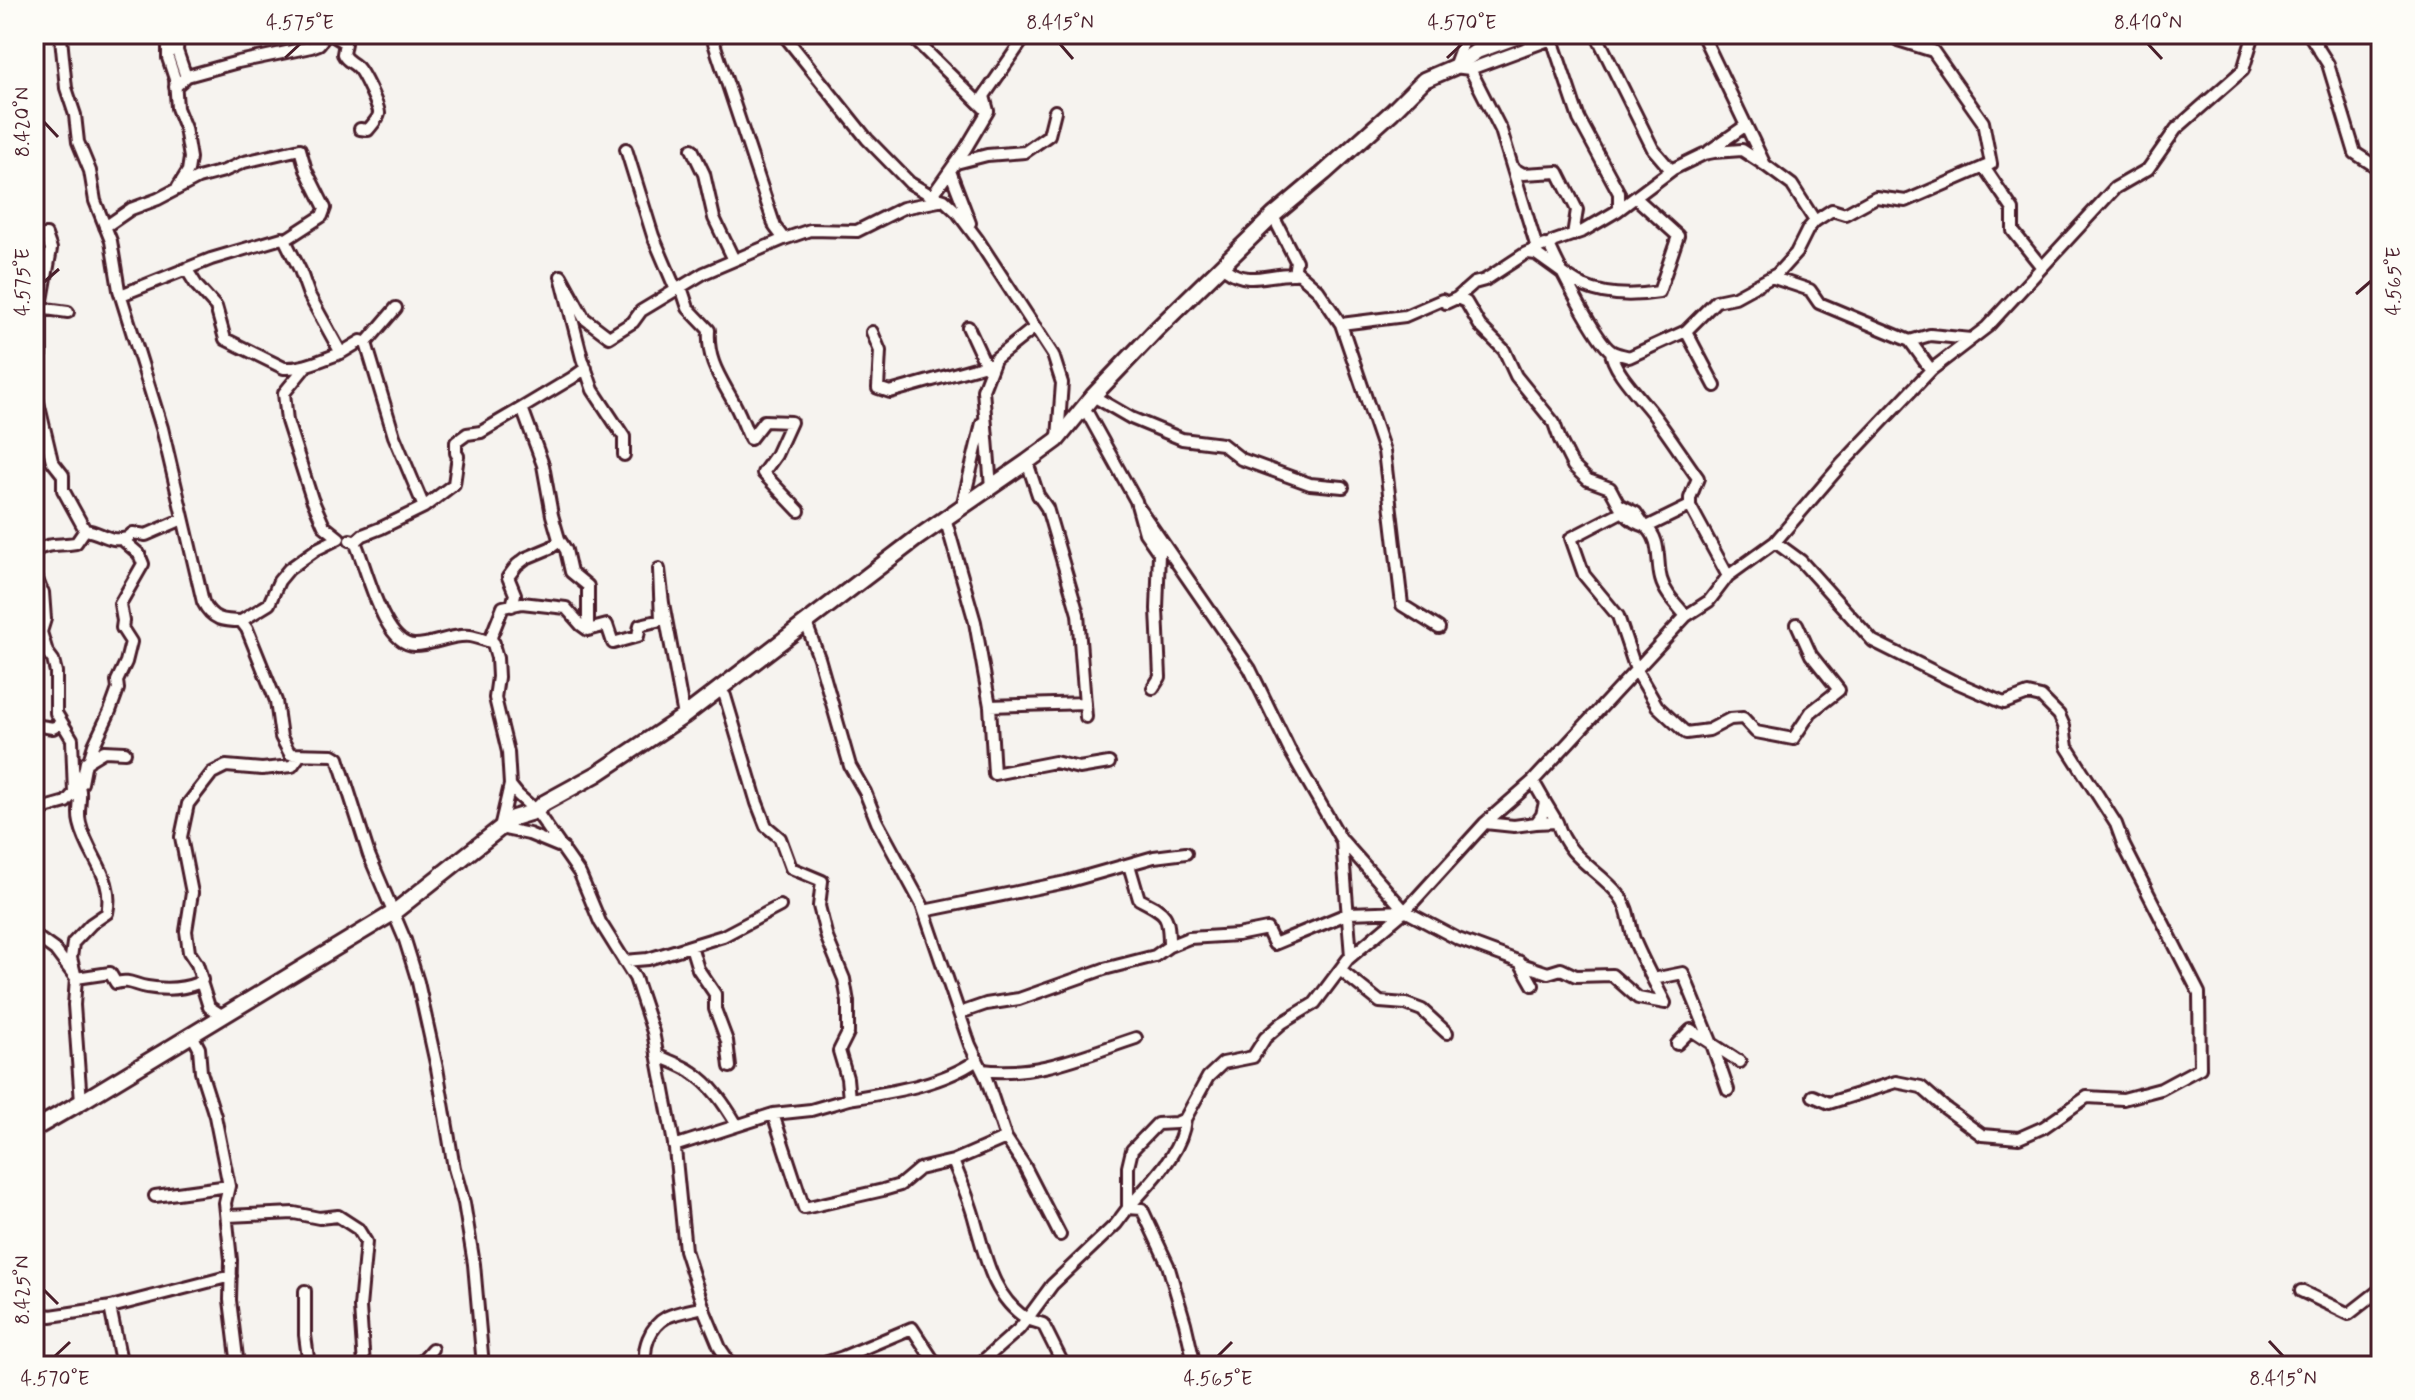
<svg xmlns="http://www.w3.org/2000/svg" width="2415" height="1400" font-family="Mynerve,sans-serif">
	<rect width="100%" height="100%" fill="#f6f3ef"/>
	<filter id="ink" filterUnits="userSpaceOnUse"><feTurbulence type="fractalNoise" baseFrequency=".0125" numOctaves="2"/><feDisplacementMap in="SourceGraphic" scale="16" xChannelSelector="R" yChannelSelector="G"/><feConvolveMatrix kernelMatrix="1 2 1 2 8 2 1 2 1" color-interpolation-filters="sRGB"/></filter>
	<g filter="url(#ink)">
		<g fill="none" stroke-linecap="round" stroke-linejoin="round">
			<g stroke="#4a1f2b" stroke-width="16">
				<path id="street" d="M58,34L61,38L66,88L75,115L78,142L90,171L95,201L111,241L119,290L162,428L203,602C212,620 223,621 241,621L247,629L276,701L281,737L290,754L333,755L338,758L369,855L405,940L418,982L437,1068L454,1168L464,1203L474,1264L483,1366
					M164,34L168,45V58L175,79L177,108L185,128L190,158L188,171L178,187
					M178,34L177,51L186,77
					M330,34L345,43L343,54C347,62 351,61 357,67C362,71 380,108 379,114C378,119 371,126 368,130L360,129
					M711,34L775,227L784,239
					M783,34L867,139L910,183L932,196L944,200L957,212L978,240L1053,355L1062,383L1058,438
					M909,34L986,110
					M1466,34L1454,67L1470,69L1565,34
					M1596,34L1653,149L1671,170
					M1702,34L1764,163
					M2309,34L2328,64L2355,153L2381,170
					M1552,39L1579,119L1619,193V209
					M1470,69L1501,130L1537,248
					M175,87L187,76L238,62L311,47L319,44L327,34
					M626,149L653,236L676,290
					M692,149L704,174L714,218L734,260
					M1709,151L1745,126
					M956,163L987,155L1025,152L1049,135L1055,111
					M1984,167L2013,210V231L2041,266
					M1513,168L1523,174L1558,172L1577,210L1573,235
					M950,171L970,223
					M932,196L966,148L988,111L984,96L1027,34
					M1815,221L1832,210L1845,214L1876,197L1906,201L1991,164L1983,122L1933,51L1898,40L1893,34
					M105,227L131,209L158,199L198,178L224,171L244,162L300,149L306,170L325,208L322,216L285,240L300,270L309,295L341,353L361,341L366,343
					M34,236L46,235L51,249L41,306V354
					M1528,253L1536,254C1551,264 1567,278 1583,286C1606,296 1635,296 1659,292L1678,236L1636,198
					M187,270L197,286L216,307L225,339L284,368C304,369 323,359 341,353
					M1227,270C1249,286 1269,273 1294,274L1296,261L1276,222
					M1295,270L1318,290L1341,324L1405,316L1442,300L1446,303L1457,298L1466,302L1480,326L1504,350L1516,376L1554,423L1560,440L1573,466L1588,480L1610,488C1620,506 1624,520 1645,526L1636,513L1620,505
					M1771,277L1810,290L1819,303L1910,341L1931,370
					M681,287L688,308L709,330C707,361 720,377 734,403C740,414 745,427 750,439L764,421L791,422L776,455L763,473L799,511
					M121,295L211,259L282,238L285,240
					M1457,298L1474,283L1485,280L1526,253L1545,245L1550,247C1559,267 1596,341 1611,351C1615,354 1623,355 1629,357L1686,331L1716,301L1735,297L1777,274L1796,253L1808,229L1815,221L1792,185L1765,165L1742,150L1714,152L1704,154L1673,169L1617,211L1583,231L1552,242L1550,247
					M41,306L46,309L68,312
					M396,308L366,343L394,436L424,507L454,484L458,456L456,453V442L467,434L481,432L522,408
					M1341,324L1384,451L1402,605L1439,628
					M968,327L987,368
					M1686,331L1715,386
					M872,332L880,351L878,388L890,392L993,363
					M1910,341L1930,335L1971,339
					M1611,351C1612,370 1641,398 1653,414C1669,435 1683,457 1698,478L1690,498V506
					M586,368L572,378L522,408L543,465L552,515L559,539L566,550L571,572L588,586V630
					M1093,396L1131,418L1182,439L1222,444L1241,459L1310,484L1343,487
					M34,397L38,402L52,461L63,475V490L85,530C102,532 108,543 127,538
					M1084,407L1136,501L1145,533L1159,553L1157,609L1160,677L1153,688
					M624,455V437L593,390L582,358L561,276L584,318L609,337L633,322L641,311L704,273L784,239L810,230L857,231L903,208L944,200
					M1027,462L1038,495L1047,508L1078,614L1086,717
					M991,487L983,390L995,359L1035,327
					M1137,505L1250,669L1289,749L1342,841L1351,956
					M962,507L982,423
					M1623,511L1571,538L1584,575L1618,616L1636,670L1657,706L1686,733L1709,730L1730,719L1743,718L1756,732L1793,739L1811,712L1839,690L1811,655L1797,624
					M945,518L975,622L990,706L994,774L1055,762L1079,768L1109,763
					M1645,526C1662,539 1656,561 1661,579C1665,594 1677,605 1686,616
					M1647,527L1690,506L1728,576
					M350,540L355,542L363,535L381,528L424,507
					M355,542C366,565 383,646 415,645C433,645 451,634 470,636C478,637 486,641 494,643
					M1775,542L1801,561L1873,641L1951,680L2004,703L2028,694L2041,697L2059,715L2064,726L2067,747L2116,824L2124,846L2199,993L2200,1068L2161,1089L2123,1099L2087,1097L2044,1127L2019,1138L1982,1135L1945,1108L1921,1087L1896,1082L1829,1103L1813,1096
					M34,551C52,542 58,546 76,543L85,530
					M34,571L43,595
					M512,606L515,594L508,577L517,565L526,558L550,548L560,541
					M241,621L269,604L279,581L289,569L317,549L339,538L324,526L312,499L287,421L284,393L307,365
					M806,623L819,658L850,766L865,792L877,822L922,905L970,1045L986,1078L1006,1138
					M718,688L725,696L757,803L766,826L780,838L791,868L822,881L819,906L827,938L844,979L848,1002V1033L839,1051L847,1078L849,1099L811,1110L773,1114L804,1208L883,1190L900,1185L919,1169L953,1161
					M990,706L1085,703
					M34,725L53,728L62,723
					M89,761L94,745L110,711L118,689L117,681L126,662L131,642L122,628L123,621L120,604L143,564L139,554L124,541L133,533L146,535L183,519
					M74,772C76,778 79,784 80,791C81,802 77,812 80,823C88,858 115,876 107,913L91,924L73,943L71,958L76,978L74,1005L81,1102
					M78,782L82,783L86,762L104,751L125,752
					M510,785L518,795L536,811L580,874L600,922L635,978L653,1032L675,1149L685,1250L705,1312L720,1348L732,1366
					M1557,822C1568,859 1597,868 1619,895C1630,909 1629,927 1635,942C1644,963 1655,983 1665,1003
					M34,823L45,808L66,802L74,793L72,739L56,713V672L53,660L47,652L41,632L45,619L43,592
					M1485,823L1514,826L1536,823L1542,815L1545,802L1533,781
					M1536,823L1557,822L1545,802
					M1343,841L1405,911
					M563,848L529,834L500,828L510,785L508,752L495,698L498,677L497,658L491,637L503,607L522,603L566,608L581,625L588,630L607,625L613,643L638,636L640,625L661,620L659,569L663,603L684,716
					M1129,865L1139,899C1166,913 1169,913 1169,946
					M924,911L1066,882L1154,857L1186,853
					M34,935L55,950L76,978L110,973L116,983C129,979 134,985 147,987C165,990 181,990 198,983L202,985L209,1007L223,1016
					M691,946L698,969L715,994V1009L727,1041L730,1067
					M624,961L648,959L723,936L780,906
					M1521,964L1548,973L1561,969L1576,976L1612,975L1638,998L1665,1003
					M1340,970L1380,1002L1406,1004L1422,1010L1447,1033
					M1653,979L1683,973L1712,1044L1728,1090
					M198,983L202,980L197,964L189,952L186,931L192,893L181,837L188,804L212,773L226,766L262,769L292,766L300,755
					M960,1013L986,1004L1019,999L1104,969L1155,956L1169,946L1189,938L1237,935L1267,929L1274,944L1349,913L1405,911L1485,823L1533,781L1686,616L1709,601L1728,576L1775,542L1841,465L1931,370L1987,327L2115,188L2148,169L2176,129L2243,70L2253,37L2256,34
					M192,1035L199,1048L201,1072L215,1116L229,1186L225,1203L231,1260L230,1300L238,1366
					M1677,1044L1691,1030L1740,1062
					M657,1055C668,1061 682,1065 692,1072C712,1085 725,1105 737,1125
					M982,1070C1038,1077 1084,1055 1136,1038
					M849,1099C891,1092 942,1085 977,1060
					M674,1146L773,1114
					M155,1196L229,1186
					M1128,1208L1142,1209L1168,1265L1185,1323L1195,1366
					M1128,1208C1150,1182 1182,1154 1185,1119
					M228,1216L294,1213L319,1218L338,1216L358,1229L366,1242L360,1307L364,1366
					M1060,1235L1024,1165L1006,1138L953,1161C961,1181 970,1201 975,1221C986,1259 993,1297 1027,1319L1052,1285L1116,1224L1128,1208V1167L1132,1150L1157,1124L1176,1123L1185,1119L1208,1077L1223,1063L1253,1057L1265,1038L1282,1023L1315,1003L1348,959L1405,911L1458,939L1520,962L1533,985
					M305,1291V1335L309,1366
					M2301,1291L2349,1314L2381,1289
					M110,1307L122,1366
					M34,1313L51,1316L111,1307L231,1276
					M417,1366L432,1349
					M434,1366H439
					M647,1366C641,1349 650,1326 667,1317C678,1312 692,1310 704,1307
					M815,1366L843,1357L912,1328L937,1366
					M977,1366L1019,1329L1027,1319L1043,1324L1064,1366"/>
			</g>
			<g stroke="#4a1f2b" stroke-width="20">
				<path id="secondary" d="M34,1129L81,1102L393,913L513,818L536,811L544,803L597,774L684,716L917,538L1027,462L1057,440L1093,396L1157,329L1274,215L1324,173L1392,112L1424,80L1454,67L1477,51L1524,34"/>
			</g>
			<use href="#street" stroke="#fdfcf7" stroke-width="10"/>
			<use href="#secondary" stroke="#fdfcf7" stroke-width="14"/>
		</g>
	</g>
	<path fill="none" stroke="#4a1f2b" stroke-width="3" d="M1060,44L1073,59M2148,44L2162,59M285,58L300,44M1447,58L1462,44M44,122L58,137M44,282L59,269M2356,294L2371,281M44,1290L58,1304M2269,1341L2283,1356M55,1356L70,1342M1218,1356L1232,1342"/>
	<rect width="2415" height="1400" fill="none" stroke="#fdfcf7" stroke-width="88"/>
	<rect x="44" y="44" width="2327" height="1312" fill="none" stroke="#4a1f2b" stroke-width="3"/>
	<g font-size="20" text-anchor="middle" fill="#4a1f2b">
		<text x="300" y="29">4.575°E</text>
		<text x="1060" y="29">8.415°N</text>
		<text x="1462" y="29">4.570°E</text>
		<text x="2148" y="29">8.410°N</text>
		<text transform="translate(22 122) rotate(-90)" y="7">8.420°N</text>
		<text transform="translate(2393 281) rotate(-90)" y="7">4.565°E</text>
		<text transform="translate(22 282) rotate(-90)" y="7">4.575°E</text>
		<text transform="translate(22 1290) rotate(-90)" y="7">8.425°N</text>
		<text x="55" y="1385">4.570°E</text>
		<text x="1218" y="1385">4.565°E</text>
		<text x="2283" y="1385">8.415°N</text>
	</g>
</svg>
